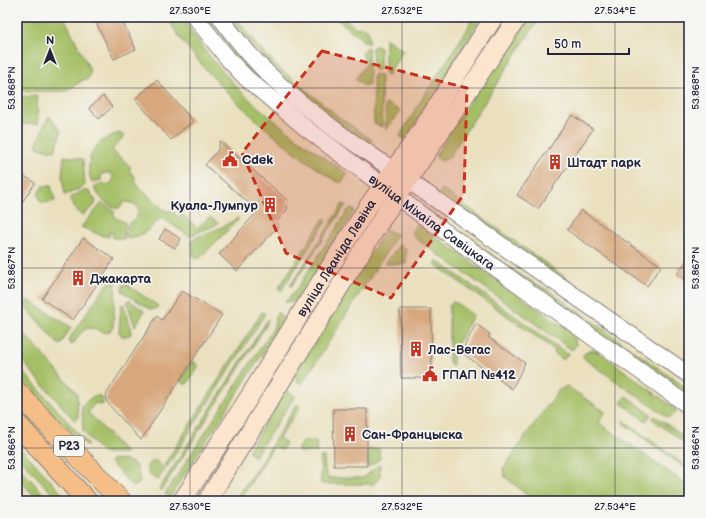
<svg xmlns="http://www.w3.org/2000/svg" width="706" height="518" font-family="'Balsamiq Sans',sans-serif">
	<rect width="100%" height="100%" fill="#f6f6f2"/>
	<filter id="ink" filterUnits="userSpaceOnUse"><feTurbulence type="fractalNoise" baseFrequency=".025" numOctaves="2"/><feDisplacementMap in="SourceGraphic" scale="8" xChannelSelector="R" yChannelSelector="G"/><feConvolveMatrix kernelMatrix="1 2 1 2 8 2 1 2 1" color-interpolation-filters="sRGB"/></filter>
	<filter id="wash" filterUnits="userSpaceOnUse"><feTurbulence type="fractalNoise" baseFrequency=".012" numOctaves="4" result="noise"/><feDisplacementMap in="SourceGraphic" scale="16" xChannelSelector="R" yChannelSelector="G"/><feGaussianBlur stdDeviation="0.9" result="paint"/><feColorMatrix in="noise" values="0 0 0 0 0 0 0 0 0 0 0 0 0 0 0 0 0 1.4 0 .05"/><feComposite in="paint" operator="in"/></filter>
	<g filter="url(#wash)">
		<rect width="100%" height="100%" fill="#eae0be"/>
		<path fill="#a4bf65" stroke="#637050" d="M17,17H64L89,68L90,74L88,79L83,80L67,91H17Z
			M167,17H182C200,46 223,74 248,98C278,126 314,150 348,174L342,182H337C290,151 247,115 209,73C194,56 178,37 167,17Z
			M200,17H209L242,60L257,75L304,115L361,156L359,159L243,71Z
			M227,17H235L254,42L278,67L339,117L372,140L369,144L306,98L260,55Z
			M335,17H346L348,22L356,28C370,25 369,33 369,43H366Z
			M473,17H480L476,26L405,140L400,136L418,105L468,28Z
			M523,17H540L451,154L447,159L441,161L435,156Z
			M385,38L403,50L388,75L385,74Z
			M375,46H378L380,48V68L378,70H374L373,68L372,48Z
			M366,47L368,48V49L369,85H363L355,79L365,66L366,61L362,54Z
			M375,74L380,75L381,77L382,127L374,123L373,75Z
			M37,96L38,124H17V97Z
			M385,104L390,105L400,111L386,130Z
			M49,116L61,131L55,151L38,148L36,145L45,124Z
			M119,133L121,134L124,136L112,150L131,167L129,170L135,177L136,183L138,186L163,209L167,211H173L178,217L182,214L197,228L210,217L218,223L216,225L189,236L161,217C148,231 147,233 129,239L126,238L127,226L129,223C139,219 142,207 132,203C131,203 126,202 125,202L118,209C107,205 99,198 94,187L102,183L106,185L110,184C114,180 114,176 110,173H105L101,175V180L93,182L91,181C84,157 95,140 119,133Z
			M64,156L83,159L85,185L79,189L65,195L62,176Z
			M43,186H51L55,201L45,203L40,201L38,193Z
			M442,189L594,298L606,302L602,306L439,196Z
			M83,191H89L96,201L95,205L83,215L80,214L70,201L71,197Z
			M102,203L114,211C113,218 119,220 125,222L124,239L113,238L112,232H109V237L100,235L81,227Z
			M343,204L346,205L291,287L290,286Z
			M351,208L355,210L301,295C297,301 293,303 285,302L296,290L348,210Z
			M427,209L523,277L548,290L689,390V393L686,397L425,211Z
			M238,218V220L200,258H196L193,256L192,240L195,238L222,227Z
			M324,218L327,220L281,291L278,289Z
			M417,224L572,333L575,337L576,345L572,350L414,237L412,231Z
			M386,229L397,235L302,384L297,381L294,375Z
			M399,245L406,249V264H385Z
			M436,260L568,354L563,360L554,353L555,350L434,264Z
			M115,279L116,281L113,327C106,341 97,324 86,329C81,331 77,339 73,344L72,345L70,344L68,341C76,328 85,315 94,302C100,294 106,284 115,279Z
			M126,284L158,306L156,309H150L123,292L122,289L123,285Z
			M28,300L71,327L61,344H58L25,306L24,303Z
			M128,300H129L143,310L144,312L135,326L127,302Z
			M453,302L456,303L473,315L453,352V366L449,364V306Z
			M122,304L124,305L132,331L130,335L124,336H122L119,332L121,305Z
			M262,312L265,314L167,467L164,465Z
			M278,312L281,316L282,324L170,497L165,494L274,327L275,317Z
			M268,319L266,326L161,491L159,489Z
			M17,326L77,393L78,418L74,420L17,355Z
			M592,350L599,352L677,410C674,414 673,418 667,417L582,357L587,351Z
			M193,361L198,365V367L187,384H184L180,381Z
			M17,365L88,444L86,445L35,397L17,376Z
			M567,386L604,411L605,413L599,423L689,486V501H534L505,477L503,469L526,435L559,390Z
			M284,391H287L295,396L255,456L252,455L248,451Z
			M94,396H100L104,403L102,405L95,403L88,412L125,452V453H102L83,431L82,406L85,402Z
			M626,396L651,414L646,421L621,403Z
			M296,405H298L300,407L279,438L286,443L282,450L274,446L239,501H234L262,461Z
			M655,416L686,438L685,443L652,419Z
			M623,420L689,468V469H687L624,424Z
			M303,441H316L317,452H299L298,451V448Z
			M17,444L69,501H59L17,455Z
			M368,449H379L380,459L368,467Z
			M324,456L325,471L329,478H363L380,464V477L374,484H321L320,457Z
			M113,459C133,461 138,461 140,483L133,487L110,462Z
			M151,461H156L165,469L158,480C151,477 147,475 147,466Z
			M17,465L50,501H39L17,477Z"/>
		<g id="blocks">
			<path fill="#d7a77d" d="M93,17H120L136,49L114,59Z
				M157,80L193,121L171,140L135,99Z
				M103,96L112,107L99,119L89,108Z
				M572,115L593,129L538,209L517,195Z
				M220,141L288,201L287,210L276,222L279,225L237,271L219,254L258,211L205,165L218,150Z
				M17,171L35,183L17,210Z
				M581,210L661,266L647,286L567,230Z
				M165,229L181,239L175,248L159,239Z
				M83,238L114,259L73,320L42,299Z
				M689,257V283L677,274Z
				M182,291L222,315L141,440L110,406L106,400L107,393L157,316L162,320Z
				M400,309H431L432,378H401Z
				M476,324L490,334L488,337L525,363L512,389L461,352Z
				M333,409H367V466H334Z"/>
		</g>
	</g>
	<g filter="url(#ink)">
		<use href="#blocks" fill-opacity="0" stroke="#86817c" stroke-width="1"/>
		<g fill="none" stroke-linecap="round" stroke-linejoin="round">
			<g stroke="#86817c" stroke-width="18">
				<g id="tertiary">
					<path id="s1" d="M195,17L229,60L246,78L307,129L419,213L689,406"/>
					<path d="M220,17C237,41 257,64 279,84C298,102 320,118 341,134L689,375"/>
				</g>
			</g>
			<g stroke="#86817c" stroke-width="20">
				<g id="secondary">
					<path id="s2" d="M182,501L248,399L299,316L369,205L417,137L494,17"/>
					<path d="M207,501L385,214L518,17"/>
				</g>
			</g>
			<g stroke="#86817c" stroke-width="22">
				<path id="primary" d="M17,392L121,501
					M17,424L87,501"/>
			</g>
			<use href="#tertiary" stroke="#fff" stroke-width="16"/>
			<use href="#secondary" stroke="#fbe5cf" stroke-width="18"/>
			<use href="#primary" stroke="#f6be87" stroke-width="20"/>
		</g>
	</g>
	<path fill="#c8321e" fill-opacity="0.2" stroke="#c8321e" stroke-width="3" stroke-dasharray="8 5" stroke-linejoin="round" d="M322,51L467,88L464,194L391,298L286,253L242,153Z"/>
	<path fill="none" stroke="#22223b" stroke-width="1" stroke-opacity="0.45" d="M190,17V501M402,17V501M615,17V501M17,88H689M17,268H689M17,448H689"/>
	<defs>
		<g id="civic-bare" transform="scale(1.2)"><path d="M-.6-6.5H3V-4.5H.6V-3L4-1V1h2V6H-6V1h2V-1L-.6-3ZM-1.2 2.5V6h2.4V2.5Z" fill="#c8321e" stroke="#f6f6f2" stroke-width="2.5" paint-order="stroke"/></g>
		<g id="building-bare" transform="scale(1.2)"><path d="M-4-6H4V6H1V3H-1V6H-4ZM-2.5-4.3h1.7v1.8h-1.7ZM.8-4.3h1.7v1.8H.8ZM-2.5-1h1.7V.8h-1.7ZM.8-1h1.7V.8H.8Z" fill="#c8321e" stroke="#f6f6f2" stroke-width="2.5" paint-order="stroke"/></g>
	</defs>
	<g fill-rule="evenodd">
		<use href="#civic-bare" x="230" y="159"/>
		<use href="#building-bare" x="555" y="162"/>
		<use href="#building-bare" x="270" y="205"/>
		<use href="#building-bare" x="78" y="278"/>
		<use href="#building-bare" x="416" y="349"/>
		<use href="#civic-bare" x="430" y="374"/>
		<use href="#building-bare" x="350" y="434"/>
	</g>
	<g text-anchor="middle" stroke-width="3.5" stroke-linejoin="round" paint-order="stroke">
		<rect fill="#f6f6f2" stroke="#626272" stroke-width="1" x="54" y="436" width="30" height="20" rx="3"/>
		<g font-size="12" font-weight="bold" fill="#22223b">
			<text x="69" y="450">Р23</text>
		</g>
		<g font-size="13" font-weight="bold" fill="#22223b" stroke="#f6f6f2" text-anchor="start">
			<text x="242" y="164">Cdek</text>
			<text x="567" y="167">Штадт парк</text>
			<text x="258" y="210" text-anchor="end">Куала-Лумпур</text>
			<text x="90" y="283">Джакарта</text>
			<text x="428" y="354">Лас-Вегас</text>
			<text x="442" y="379">ГПАП №412</text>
			<text x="362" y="439">Сан-Францыска</text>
		</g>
		<g font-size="13" fill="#22223b" stroke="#f6f6f2">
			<text dy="5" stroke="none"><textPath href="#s1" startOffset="315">вуліца Міхаіла Савіцкага</textPath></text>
			<text dy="5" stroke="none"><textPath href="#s2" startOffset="288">вуліца Леаніда Левіна</textPath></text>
		</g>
	</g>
	<rect width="706" height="518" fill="none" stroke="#f6f6f2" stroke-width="44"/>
	<g transform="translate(50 50)" stroke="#f6f6f2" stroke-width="3" paint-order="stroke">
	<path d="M0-3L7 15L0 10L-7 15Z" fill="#22223b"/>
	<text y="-6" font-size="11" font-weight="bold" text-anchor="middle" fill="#22223b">N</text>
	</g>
	<path d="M548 48v6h81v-6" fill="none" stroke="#22223b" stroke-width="2"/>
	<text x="554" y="48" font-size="12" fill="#22223b" stroke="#f6f6f2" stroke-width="3" paint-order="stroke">50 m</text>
	<rect x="22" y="22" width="662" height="474" fill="none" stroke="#22223b" stroke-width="1.5"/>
	<g font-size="10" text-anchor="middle" fill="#22223b">
		<text x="190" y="14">27.530°E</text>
		<text x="402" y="14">27.532°E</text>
		<text x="615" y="14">27.534°E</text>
		<text transform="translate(11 88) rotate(-90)" y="4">53.868°N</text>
		<text transform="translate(695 88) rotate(-90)" y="4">53.868°N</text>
		<text transform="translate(11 268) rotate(-90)" y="4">53.867°N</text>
		<text transform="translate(695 268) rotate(-90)" y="4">53.867°N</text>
		<text transform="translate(11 448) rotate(-90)" y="4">53.866°N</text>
		<text transform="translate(695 448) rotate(-90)" y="4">53.866°N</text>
		<text x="190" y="510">27.530°E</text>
		<text x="402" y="510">27.532°E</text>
		<text x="615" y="510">27.534°E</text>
	</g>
</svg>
